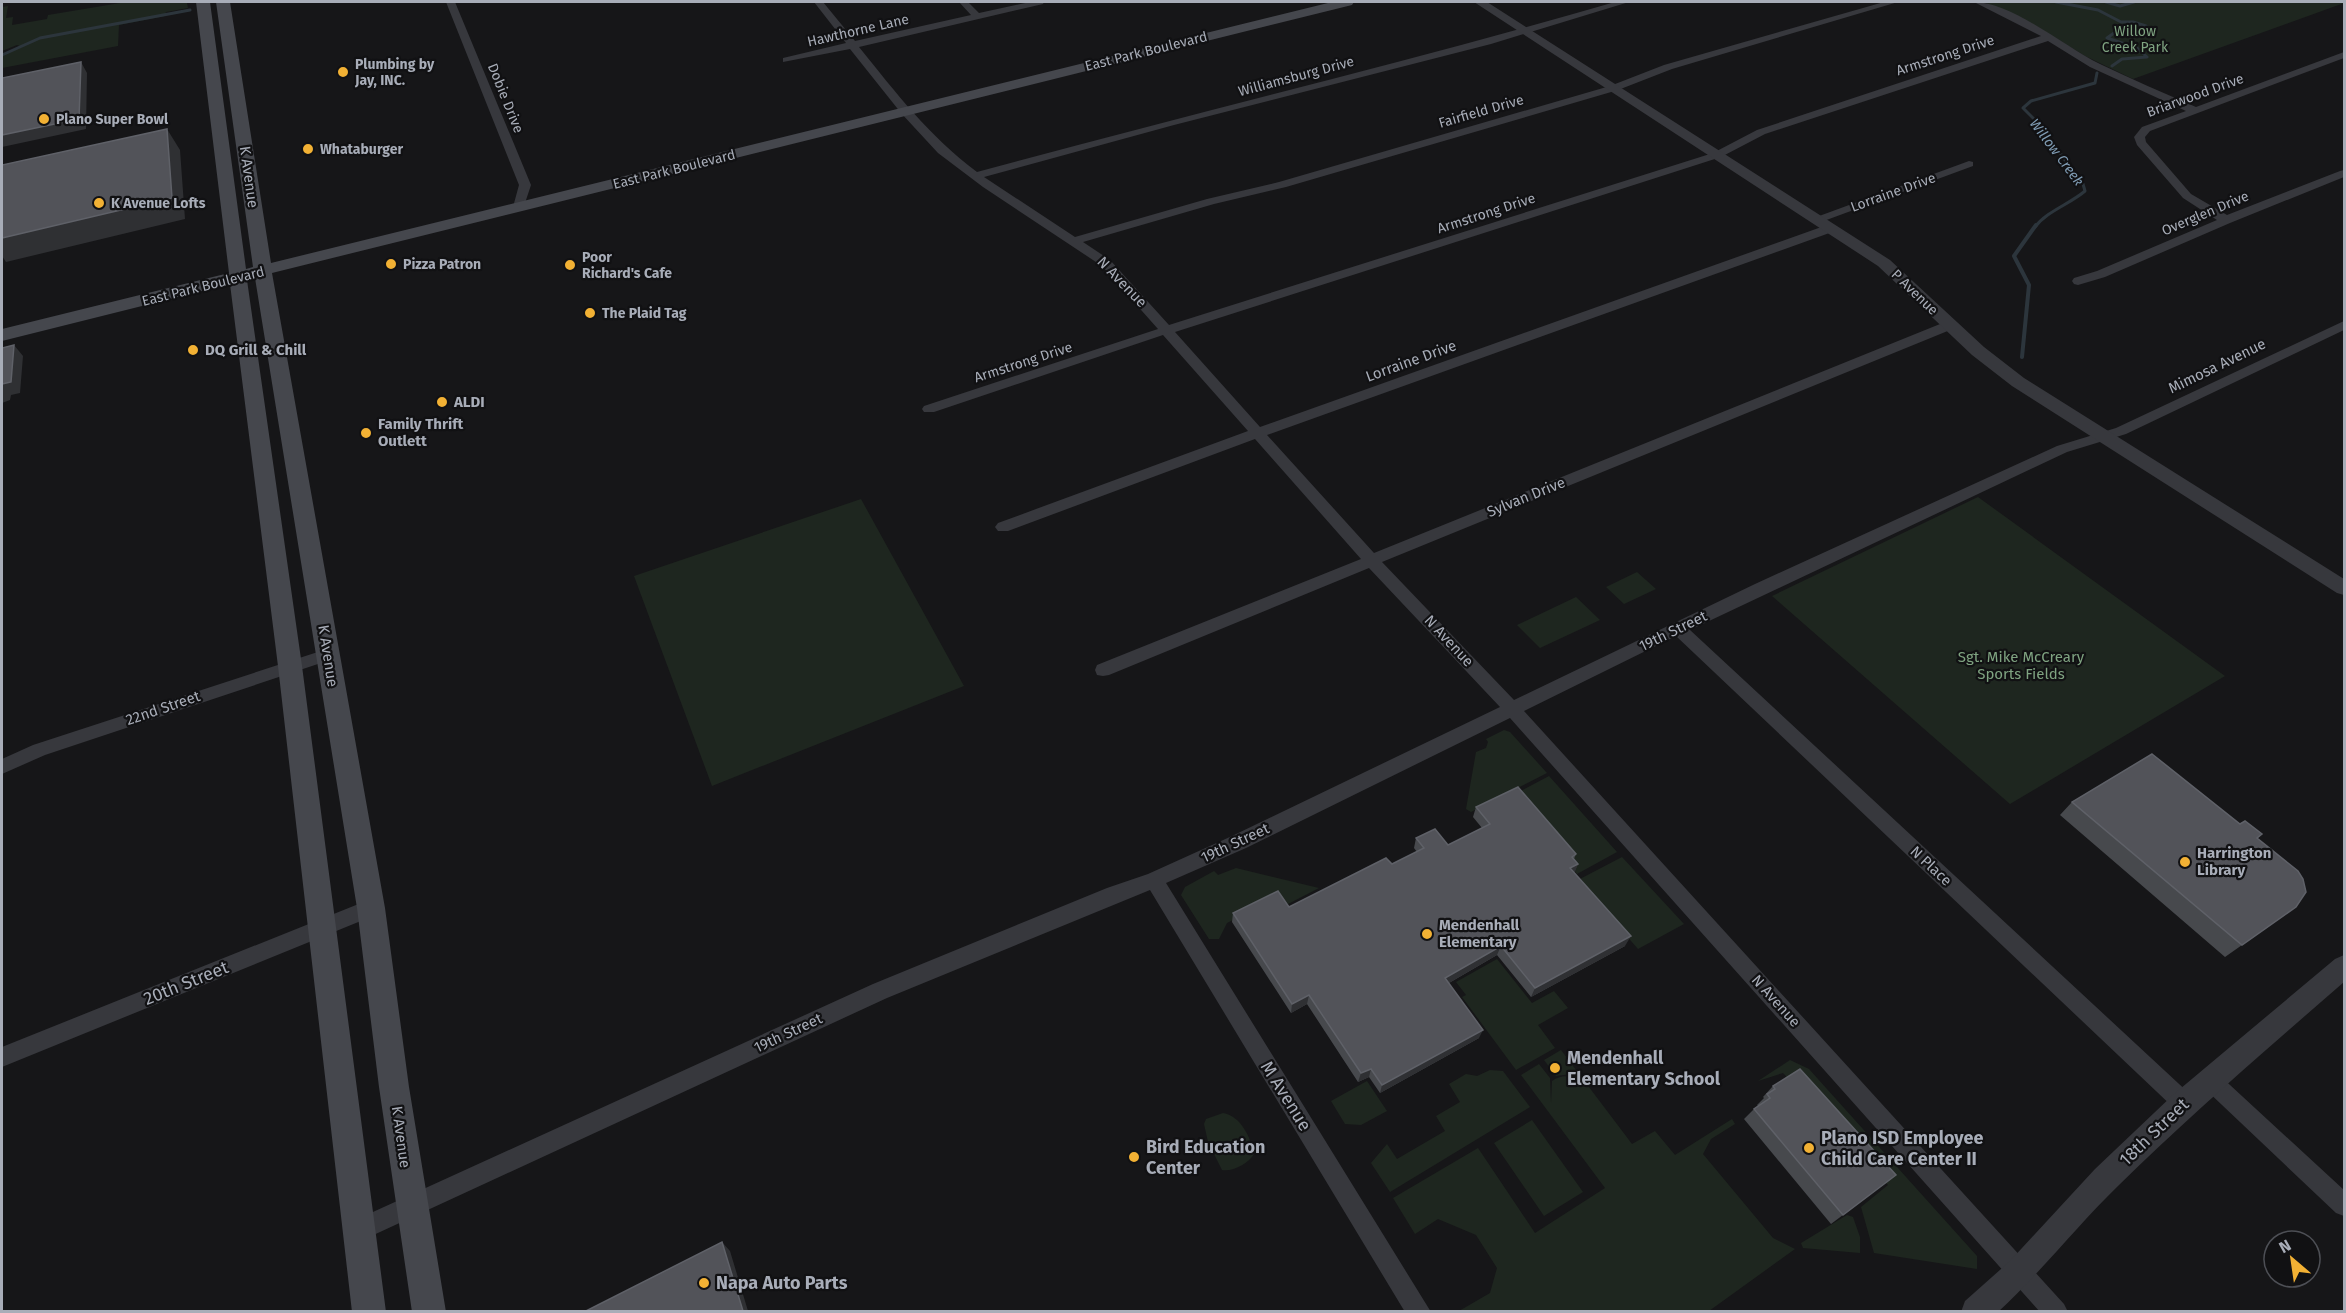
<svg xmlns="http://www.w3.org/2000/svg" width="2346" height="1313" font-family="'Fira Sans',sans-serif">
	<rect width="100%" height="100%" fill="#161618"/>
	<path fill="#1e261f" d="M126,2L183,3H187L188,8L166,12L165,16L119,25L118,46L2,68V55L22,47L17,45L2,51V7L8,6L6,18L13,17L12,25L47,19L48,15Z
		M1984,2H2344V3L2133,79L2085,56L2038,27Z
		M1978,497L2225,676L2010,804L1772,596Z
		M861,499L964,686L712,786L634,576Z
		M1637,572L1656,589L1624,604L1606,587Z
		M1576,597L1600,620L1540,648L1517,625Z
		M1504,730L1510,732L1547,773L1471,812L1466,809L1476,752L1486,748L1488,742L1486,739Z
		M1549,776L1617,852L1577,874L1515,794Z
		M1622,857L1684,924L1638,949L1578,880Z
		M1236,868L1319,888L1288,904L1281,895L1227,923L1219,939H1209L1181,895L1185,887L1214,871L1218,875Z
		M1497,959L1532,1003L1554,991L1568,1008L1538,1025L1555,1048L1516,1070L1462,997L1466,995L1456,982Z
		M1561,1050L1632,1144L1655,1131L1675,1155L1732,1119L1735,1124L1711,1139L1703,1154L1773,1238L1795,1249L1709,1311H1459L1490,1293L1497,1268L1476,1235L1438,1219L1415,1234L1393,1198L1478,1148L1535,1233L1605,1188L1521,1075L1539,1064L1550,1078L1551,1103L1552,1081C1563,1073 1574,1076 1584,1083C1577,1073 1568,1074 1556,1076L1544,1060Z
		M1790,1060L1809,1069L1977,1256V1269L1874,1253L1861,1207L1888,1185L1783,1073L1758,1081Z
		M1490,1070L1503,1071L1530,1107L1390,1192L1371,1163L1387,1144L1397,1159L1445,1131L1436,1116L1460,1102L1449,1084L1466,1074L1477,1076Z
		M1367,1081L1387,1111L1361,1125L1345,1124L1331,1101Z
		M1223,1113C1241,1116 1251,1138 1254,1154C1249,1163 1233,1172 1222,1170L1208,1142L1204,1124L1206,1119Z
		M1532,1120L1583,1192L1544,1216L1494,1143Z
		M1847,1215L1853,1217L1860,1237V1253L1803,1248L1801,1243Z"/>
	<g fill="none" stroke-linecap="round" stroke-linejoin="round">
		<path stroke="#2c353c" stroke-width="3" d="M2056,2L2098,10L2121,22H2133L2146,26L2152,32L2148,35L2114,33L2107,38L2137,48L2147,57L2122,59L2112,66
			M2106,2L2120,6L2134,2
			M2,55L40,38L190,10
			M2035,227C2047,211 2070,204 2085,191L2083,184L2036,121L2023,108L2031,101L2095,83L2097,73"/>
		<path stroke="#2c353c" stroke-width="4" d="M2022,357L2029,285L2014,256L2036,225"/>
		<path fill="#37383d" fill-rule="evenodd" d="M446,2H455L531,185L523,209H515L513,207L519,185Z
			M814,2H823L855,41L971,15L959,2H968L979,13L1030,2H1044L1043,4L859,47C897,94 928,135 977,172C1190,114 1404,63 1615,2H1629L1491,44L1174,125L984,177L1075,237L1207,199L1279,182L1610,86L1664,65L1884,2H1898L1672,69L1618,90L1286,187L1214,204L1083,242L1110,260L1169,325L1713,153L1757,130L2041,36L1974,2C2012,2 2065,47 2100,64C2131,79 2164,93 2196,107L2344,52V58L2150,131L2145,137L2146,142L2191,194L2227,215L2340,171L2344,170V177L2230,223L2105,277L2078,285L2074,284L2072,281L2074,278L2097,271L2217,220L2183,198L2137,145L2134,137L2142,127L2186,111L2090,67L2048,41L1765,134L1721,157L1175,332L1260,427L1827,225H1835V231L1267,435L1374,553L1945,322H1955L1956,325L1955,328L1382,562L1514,700L1755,584L2057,446L2116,428L2344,321V330L2126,434L2067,452L1690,630L2192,1096L2195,1103L2192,1110L2184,1114L2176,1110L1676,636L1524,711L2064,1304L2068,1312H2040L1510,718L1246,848L1166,883L1431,1312H1405L1150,890L887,998L367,1238L359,1241L351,1238L348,1230L351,1222L873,984L1107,888L1148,874L1232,836L1500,707L1369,568L1109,675L1103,676L1097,675L1095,670L1097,665L1361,559L1255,439L1008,531H998L995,527L998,523L1248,431L1163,335L934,412H924L922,409L924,406L1158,329L1102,266L983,187L938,153L901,113L850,49L783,62V58L846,43Z
			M1969,161L1973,162V166L1821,222L1817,223L1811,219Z
			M327,649L333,651L335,655L333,659L45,755L2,774V759L33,745Z
			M371,899L378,902L381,908L378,914L2,1067V1047Z
			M2210,1070L2217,1073L2344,1190V1216L2336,1213L2203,1087L2199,1080L2203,1073Z"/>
		<path fill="#37383d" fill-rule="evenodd" d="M1474,2H1487L1890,260L1984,347L2024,378L2344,579V595L2337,593L2012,386L1972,355L1878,266Z
			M2344,955V982C2267,1049 2190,1115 2118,1186C2076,1227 2041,1272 1998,1312H1961L1965,1301L2010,1261L2095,1169L2174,1094L2335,959Z"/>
		<path fill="#45474d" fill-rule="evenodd" d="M196,2H210L246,269L253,267L216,2H230L271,263L1332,2H1354L1352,5L272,273L385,908L409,1087L446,1312H412L379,1087L357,908L255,278L247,280L302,666L386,1312H352L278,666L230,284L2,341V329L229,273Z"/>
	</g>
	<path fill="#47494d" d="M2072,802L2240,824L2262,834L2258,838L2279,919L2225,957L2060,815Z
		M1476,807L1576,854L1574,859L1578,864L1574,872L1625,946L1531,997L1497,955L1449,983L1479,1038L1380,1093L1369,1077L1358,1082L1307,1004L1291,1013L1232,922L1233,913L1289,907L1392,864L1417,852L1414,848L1416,838L1448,845L1482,828L1473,817Z
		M1773,1086L1896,1175L1831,1224L1744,1119L1754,1109L1758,1106L1757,1105L1764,1098L1763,1097Z"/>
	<path fill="#2f3033" d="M81,62L87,73L86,129L2,147V135Z
		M167,129L180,150L185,219L6,262L2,256V238Z
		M14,345L23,356L20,393L11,395L10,400L2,403V384Z
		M1578,864L1574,874L1570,868Z
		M1631,936L1625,946L1531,997L1535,988Z
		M1501,946L1497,955L1442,987L1445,978Z
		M1309,995L1307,1004L1291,1013L1292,1004Z
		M1483,1030L1479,1038L1380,1093L1382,1085Z
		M1371,1069L1369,1077L1358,1082L1361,1073Z
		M722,1242L730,1251L748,1311H743Z"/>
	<path fill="#525359" stroke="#5f6168" stroke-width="1.5" d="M81,62L79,119L2,135V78Z
		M167,129L172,198L2,238V165Z
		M14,345L11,382L2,384V348Z
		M2152,754L2240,824L2245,821L2262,834L2257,838L2298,871L2303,879L2306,892L2296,907L2242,945L2072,802Z
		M1518,787L1576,854L1572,857L1578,864L1570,868L1631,936L1535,988L1501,946L1445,978L1483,1030L1382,1085L1371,1069L1361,1073L1309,995L1292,1004L1233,913L1278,891L1289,907L1386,858L1392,864L1424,848L1416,838L1435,829L1448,845L1490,824L1476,807Z
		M1800,1069L1896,1175L1843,1215L1754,1109L1770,1098L1767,1094L1775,1089L1773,1086Z
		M722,1242L743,1311H586Z"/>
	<g fill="#f2b134" stroke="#111113" stroke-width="2">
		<circle cx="343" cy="72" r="6"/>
		<circle cx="44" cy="119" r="6"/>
		<circle cx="308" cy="149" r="6"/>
		<circle cx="99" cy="203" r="6"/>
		<circle cx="391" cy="264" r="6"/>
		<circle cx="570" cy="265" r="6"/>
		<circle cx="590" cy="313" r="6"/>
		<circle cx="193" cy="350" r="6"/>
		<circle cx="442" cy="402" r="6"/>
		<circle cx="366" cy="433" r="6"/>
		<circle cx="2185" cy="862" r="6"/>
		<circle cx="1427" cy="934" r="6"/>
		<circle cx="1555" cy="1068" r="6"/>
		<circle cx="1809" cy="1148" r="6"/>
		<circle cx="1134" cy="1157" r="6"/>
		<circle cx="704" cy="1283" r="6"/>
	</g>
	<g text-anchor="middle" stroke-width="4.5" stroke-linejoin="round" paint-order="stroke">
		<g font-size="14" fill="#a8adb8" stroke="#111113">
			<text transform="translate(858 30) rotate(-13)" y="5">Hawthorne Lane</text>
			<text transform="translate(1146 51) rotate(-14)" y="5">East Park Boulevard</text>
			<text transform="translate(1945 55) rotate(-18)" y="5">Armstrong Drive</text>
			<text transform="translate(1296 76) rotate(-15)" y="5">Williamsburg Drive</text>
			<text transform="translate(2195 95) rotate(-20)" y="5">Briarwood Drive</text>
			<text transform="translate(506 98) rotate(68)" y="5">Dobie Drive</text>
			<text transform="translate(1481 111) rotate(-16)" y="5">Fairfield Drive</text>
			<text transform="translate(674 169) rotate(-14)" y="5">East Park Boulevard</text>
			<text transform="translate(1893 192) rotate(-20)" y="5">Lorraine Drive</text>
			<text transform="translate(1486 213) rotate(-18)" y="5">Armstrong Drive</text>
			<text transform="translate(2205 213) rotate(-23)" y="5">Overglen Drive</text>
			<text transform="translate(203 286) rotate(-14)" y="5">East Park Boulevard</text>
			<text transform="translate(1915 292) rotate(44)" y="5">P Avenue</text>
			<text transform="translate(1023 362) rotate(-18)" y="5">Armstrong Drive</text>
		</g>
		<g font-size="14" fill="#7fa381" stroke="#111113">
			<text x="2135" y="36">Willow<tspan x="2135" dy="16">Creek Park</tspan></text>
		</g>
		<g font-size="14" font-weight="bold" fill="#a8adb8" stroke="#111113" text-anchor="start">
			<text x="355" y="69">Plumbing by<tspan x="355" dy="16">Jay, INC.</tspan></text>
			<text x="56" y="124">Plano Super Bowl</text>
			<text x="320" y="154">Whataburger</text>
			<text x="111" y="208">K Avenue Lofts</text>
			<text x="582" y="262">Poor<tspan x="582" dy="16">Richard's Cafe</tspan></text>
			<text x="403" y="269">Pizza Patron</text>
			<text x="602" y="318">The Plaid Tag</text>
		</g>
		<g font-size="14" font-style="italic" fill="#7f9bb3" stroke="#111113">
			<text transform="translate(2057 152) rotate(53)" y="5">Willow Creek</text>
		</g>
		<g font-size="15" fill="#a8adb8" stroke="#111113">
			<text transform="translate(249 177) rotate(82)" y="5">K Avenue</text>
			<text transform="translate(1122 282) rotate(46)" y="5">N Avenue</text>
			<text transform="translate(1411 361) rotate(-20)" y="5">Lorraine Drive</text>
			<text transform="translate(2217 366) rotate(-26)" y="5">Mimosa Avenue</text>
			<text transform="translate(1526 497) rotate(-22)" y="5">Sylvan Drive</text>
			<text transform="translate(1673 631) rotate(-26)" y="5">19th Street</text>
			<text transform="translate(1449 641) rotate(47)" y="5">N Avenue</text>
			<text transform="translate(328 656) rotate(81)" y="5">K Avenue</text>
			<text transform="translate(163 708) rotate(-19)" y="5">22nd Street</text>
			<text transform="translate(1235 843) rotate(-25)" y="5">19th Street</text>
			<text transform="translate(1931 866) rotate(43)" y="5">N Place</text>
			<text transform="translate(1776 1001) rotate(48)" y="5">N Avenue</text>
			<text transform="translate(788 1033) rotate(-25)" y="5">19th Street</text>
			<text transform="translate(401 1137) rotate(82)" y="5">K Avenue</text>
		</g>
		<g font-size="15" font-weight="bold" fill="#a8adb8" stroke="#111113" text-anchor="start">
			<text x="205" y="355">DQ Grill &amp; Chill</text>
			<text x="454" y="407">ALDI</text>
			<text x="378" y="429">Family Thrift<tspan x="378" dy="17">Outlett</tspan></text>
			<text x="2197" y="858">Harrington<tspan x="2197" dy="17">Library</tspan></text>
			<text x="1439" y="930">Mendenhall<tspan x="1439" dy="17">Elementary</tspan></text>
		</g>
		<g font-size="15" fill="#7fa381" stroke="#111113">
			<text x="2021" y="662">Sgt. Mike McCreary<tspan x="2021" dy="17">Sports Fields</tspan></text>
		</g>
		<g font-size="18" fill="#a8adb8" stroke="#111113">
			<text transform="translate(186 983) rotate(-22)" y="6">20th Street</text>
			<text transform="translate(1286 1096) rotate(58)" y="6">M Avenue</text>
			<text transform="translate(2154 1132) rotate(-44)" y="6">18th Street</text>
		</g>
		<g font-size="18" font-weight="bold" fill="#a8adb8" stroke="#111113" text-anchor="start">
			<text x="1567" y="1064">Mendenhall<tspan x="1567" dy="21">Elementary School</tspan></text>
			<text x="1821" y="1144">Plano ISD Employee<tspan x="1821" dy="21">Child Care Center II</tspan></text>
			<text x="1146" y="1153">Bird Education<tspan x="1146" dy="21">Center</tspan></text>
			<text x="716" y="1289">Napa Auto Parts</text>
		</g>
	</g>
	<rect width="2346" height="1313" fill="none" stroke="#a8adb8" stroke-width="6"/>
	<g transform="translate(2292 1259) rotate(331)"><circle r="28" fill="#111113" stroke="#4d4f55" stroke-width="1.5"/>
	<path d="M0-4.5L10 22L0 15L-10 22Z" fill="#f2b134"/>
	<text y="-9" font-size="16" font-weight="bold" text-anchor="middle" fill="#a8adb8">N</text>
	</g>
</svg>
